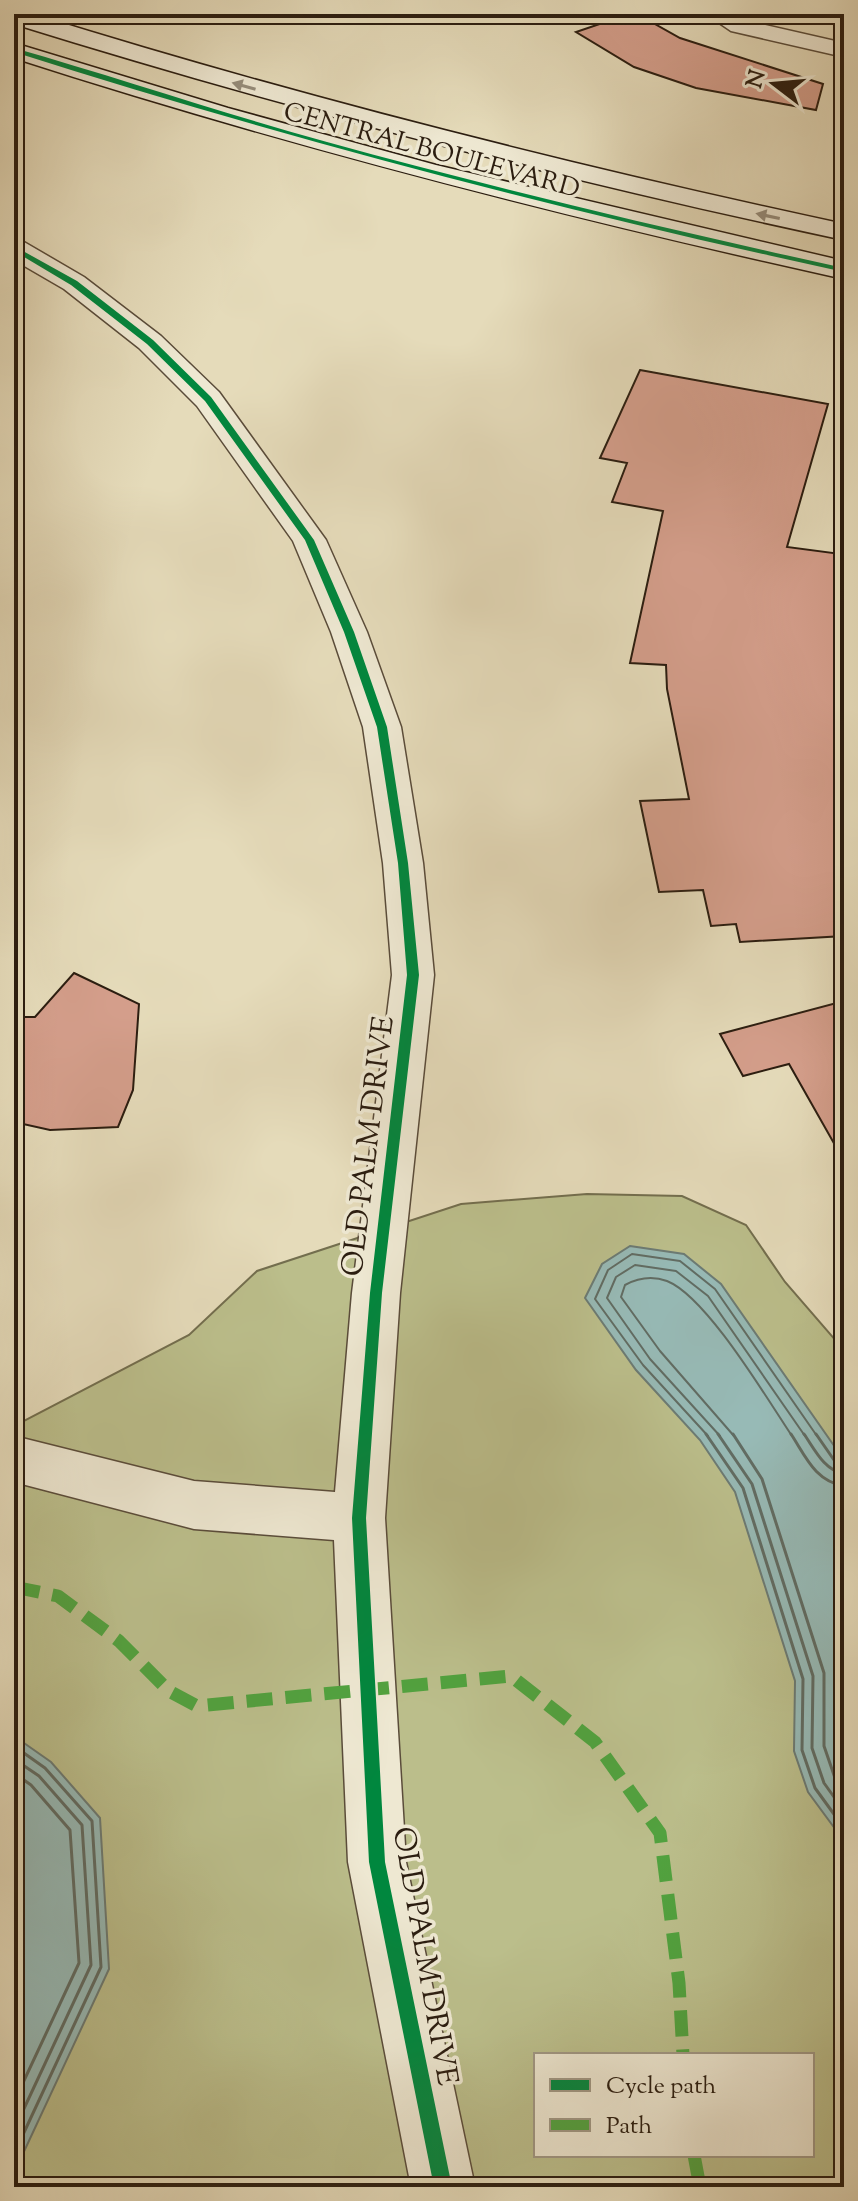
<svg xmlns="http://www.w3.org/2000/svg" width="858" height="2201" font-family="'Sorts Mill Goudy',serif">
	<rect width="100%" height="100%" fill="#e5dbba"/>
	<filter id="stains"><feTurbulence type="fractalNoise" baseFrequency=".0025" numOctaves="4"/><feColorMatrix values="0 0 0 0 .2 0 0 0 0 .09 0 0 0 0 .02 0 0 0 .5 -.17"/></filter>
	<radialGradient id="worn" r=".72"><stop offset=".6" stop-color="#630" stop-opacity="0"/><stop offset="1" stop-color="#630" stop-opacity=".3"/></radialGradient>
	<path fill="#bbbe8b" stroke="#736e4e" stroke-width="2" fill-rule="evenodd" d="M587,1194L682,1196L746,1225L785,1282L844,1350V2187H14V1426L189,1335L257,1271L461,1204ZM536,2055H812V2155H536Z"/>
	<path fill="#97bab6" stroke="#6c7b74" stroke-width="2" d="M630,1246L684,1254L721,1284L844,1460V1841L808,1792L794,1751L795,1681L735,1492L700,1440L636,1370L585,1298L602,1264Z
		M14,1736L51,1762L100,1818L109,1969L14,2173Z"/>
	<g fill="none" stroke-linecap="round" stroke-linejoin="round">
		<path stroke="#616c63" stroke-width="2" d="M708,1436L643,1365L595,1299L608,1270L632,1254L680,1261L715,1289L817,1436
			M720,1436L650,1359L607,1298L616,1277L635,1265L676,1271L708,1296L805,1436
			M734,1436L660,1351L621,1297L625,1285C638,1278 653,1276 667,1281C707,1297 767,1399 792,1436"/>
		<path stroke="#616c63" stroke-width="3" d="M706,1434L743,1488L803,1679L802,1750L815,1788L844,1828
			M718,1434L752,1484L813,1676L812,1748L824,1783L844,1811
			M733,1434L762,1479L824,1673V1746L835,1778L844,1790
			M791,1434C806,1457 815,1481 844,1486
			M804,1434C815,1450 824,1470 844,1474
			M816,1434L834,1460L844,1464
			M14,1746L45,1768L92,1821L101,1967L14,2154
			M14,1759L39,1776L82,1825L91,1965L14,2130
			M14,1773L31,1785L70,1830L79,1963L14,2102"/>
	</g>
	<path fill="#d49e8b" stroke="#2b1d10" stroke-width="2" d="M629,14H637L680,38L823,84L816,110L696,88L634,67L576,32Z
		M640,370L828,404L787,547L841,554L838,586L844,587V936L740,942L736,924L711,926L703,890L659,892L640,801L689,799L667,689L666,665L630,663L663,511L612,502L627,463L600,458Z
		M74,973L139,1004L133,1090L118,1127L50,1130L14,1122V1017H35Z
		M844,1001V1161L789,1064L743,1076L720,1034Z"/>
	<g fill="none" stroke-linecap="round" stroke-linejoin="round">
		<g stroke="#5a4c3a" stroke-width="3">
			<path id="street" d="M706,14H736L748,21L844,43V57L731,31Z
				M14,239L24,242L84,277L161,336L219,392L326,540L367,632L401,727L423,863L434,975L400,1293L385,1518L406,1862L475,2187H411L348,1862L334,1540L194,1529L14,1482V1436L194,1481L335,1492L352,1293L392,975L383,863L363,727L331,632L293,541L197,406L139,348L64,289L14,260Z"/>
		</g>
		<g stroke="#2b1d10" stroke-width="3">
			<path id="secondary" d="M14,14H33C300,97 570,165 844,224V240C564,180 287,109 14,24Z
				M14,43L228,108L436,165L844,261V279C564,217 287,146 14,58Z"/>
		</g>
		<use href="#street" fill="#eee8d2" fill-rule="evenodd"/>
		<use href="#secondary" fill="#eee8d2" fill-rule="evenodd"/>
		<path stroke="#51a23f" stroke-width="13" stroke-dasharray="26 13" stroke-linecap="butt" d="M14,1587L58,1596L119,1641L169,1691L197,1706L511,1676L595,1742L660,1833L679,1983L683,2055
			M694,2155L700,2187"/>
		<g stroke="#eee8d2" stroke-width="5">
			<path id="cycleway" d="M14,48C119,78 222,113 327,142C498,189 671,230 844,268V272C564,211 287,139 14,52Z
				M14,246L77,281L153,340L211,397L314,540L354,632L387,727L408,863L419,975L382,1293L366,1518L385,1862L452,2187H434L369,1862L352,1518L370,1293L407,975L398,863L377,727L344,632L305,540L205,401L147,344L71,285L14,251Z"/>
		</g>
		<use href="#cycleway" fill="#00873e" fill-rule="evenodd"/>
	</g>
	<defs><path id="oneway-solid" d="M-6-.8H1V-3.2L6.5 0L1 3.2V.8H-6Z" transform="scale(2)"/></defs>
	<g fill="#968d7b">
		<use href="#oneway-solid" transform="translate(244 86) rotate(-164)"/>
		<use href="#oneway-solid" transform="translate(768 216) rotate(-168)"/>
	</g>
	<g text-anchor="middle" stroke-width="7" stroke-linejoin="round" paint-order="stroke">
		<g font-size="26" fill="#2b1d10" stroke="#eee8d2">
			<text transform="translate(432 149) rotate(15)" y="9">CENTRAL BOULEVARD</text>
		</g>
		<g font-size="30" fill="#2b1d10" stroke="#eee8d2">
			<text transform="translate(367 1146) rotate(-83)" y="10">OLD PALM DRIVE</text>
			<text transform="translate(426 1956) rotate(80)" y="10">OLD PALM DRIVE</text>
		</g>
	</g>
	<rect width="858" height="2201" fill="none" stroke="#e5dbba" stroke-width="48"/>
	<rect x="16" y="16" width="826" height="2169" fill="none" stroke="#2b1d10" stroke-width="4"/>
	<rect x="24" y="24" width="810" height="2153" fill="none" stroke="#2b1d10" stroke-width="2"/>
	<rect x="534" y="2053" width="280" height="104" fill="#eee8d2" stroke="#a09784" stroke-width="2"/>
	<rect x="550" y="2079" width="40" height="12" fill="#00873e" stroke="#a09784" stroke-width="2"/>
	<text x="606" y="2093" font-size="24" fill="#2b1d10">Cycle path</text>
	<rect x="550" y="2119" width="40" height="12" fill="#51a23f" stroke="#a09784" stroke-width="2"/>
	<text x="606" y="2133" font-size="24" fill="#2b1d10">Path</text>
	<g transform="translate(774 84) rotate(286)" stroke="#eee8d2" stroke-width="6" paint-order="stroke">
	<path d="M0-6L14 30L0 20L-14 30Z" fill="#2b1d10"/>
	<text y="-12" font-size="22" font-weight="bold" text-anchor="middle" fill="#2b1d10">N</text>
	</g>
	<rect width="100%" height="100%" filter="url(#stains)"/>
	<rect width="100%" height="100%" fill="url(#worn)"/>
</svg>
